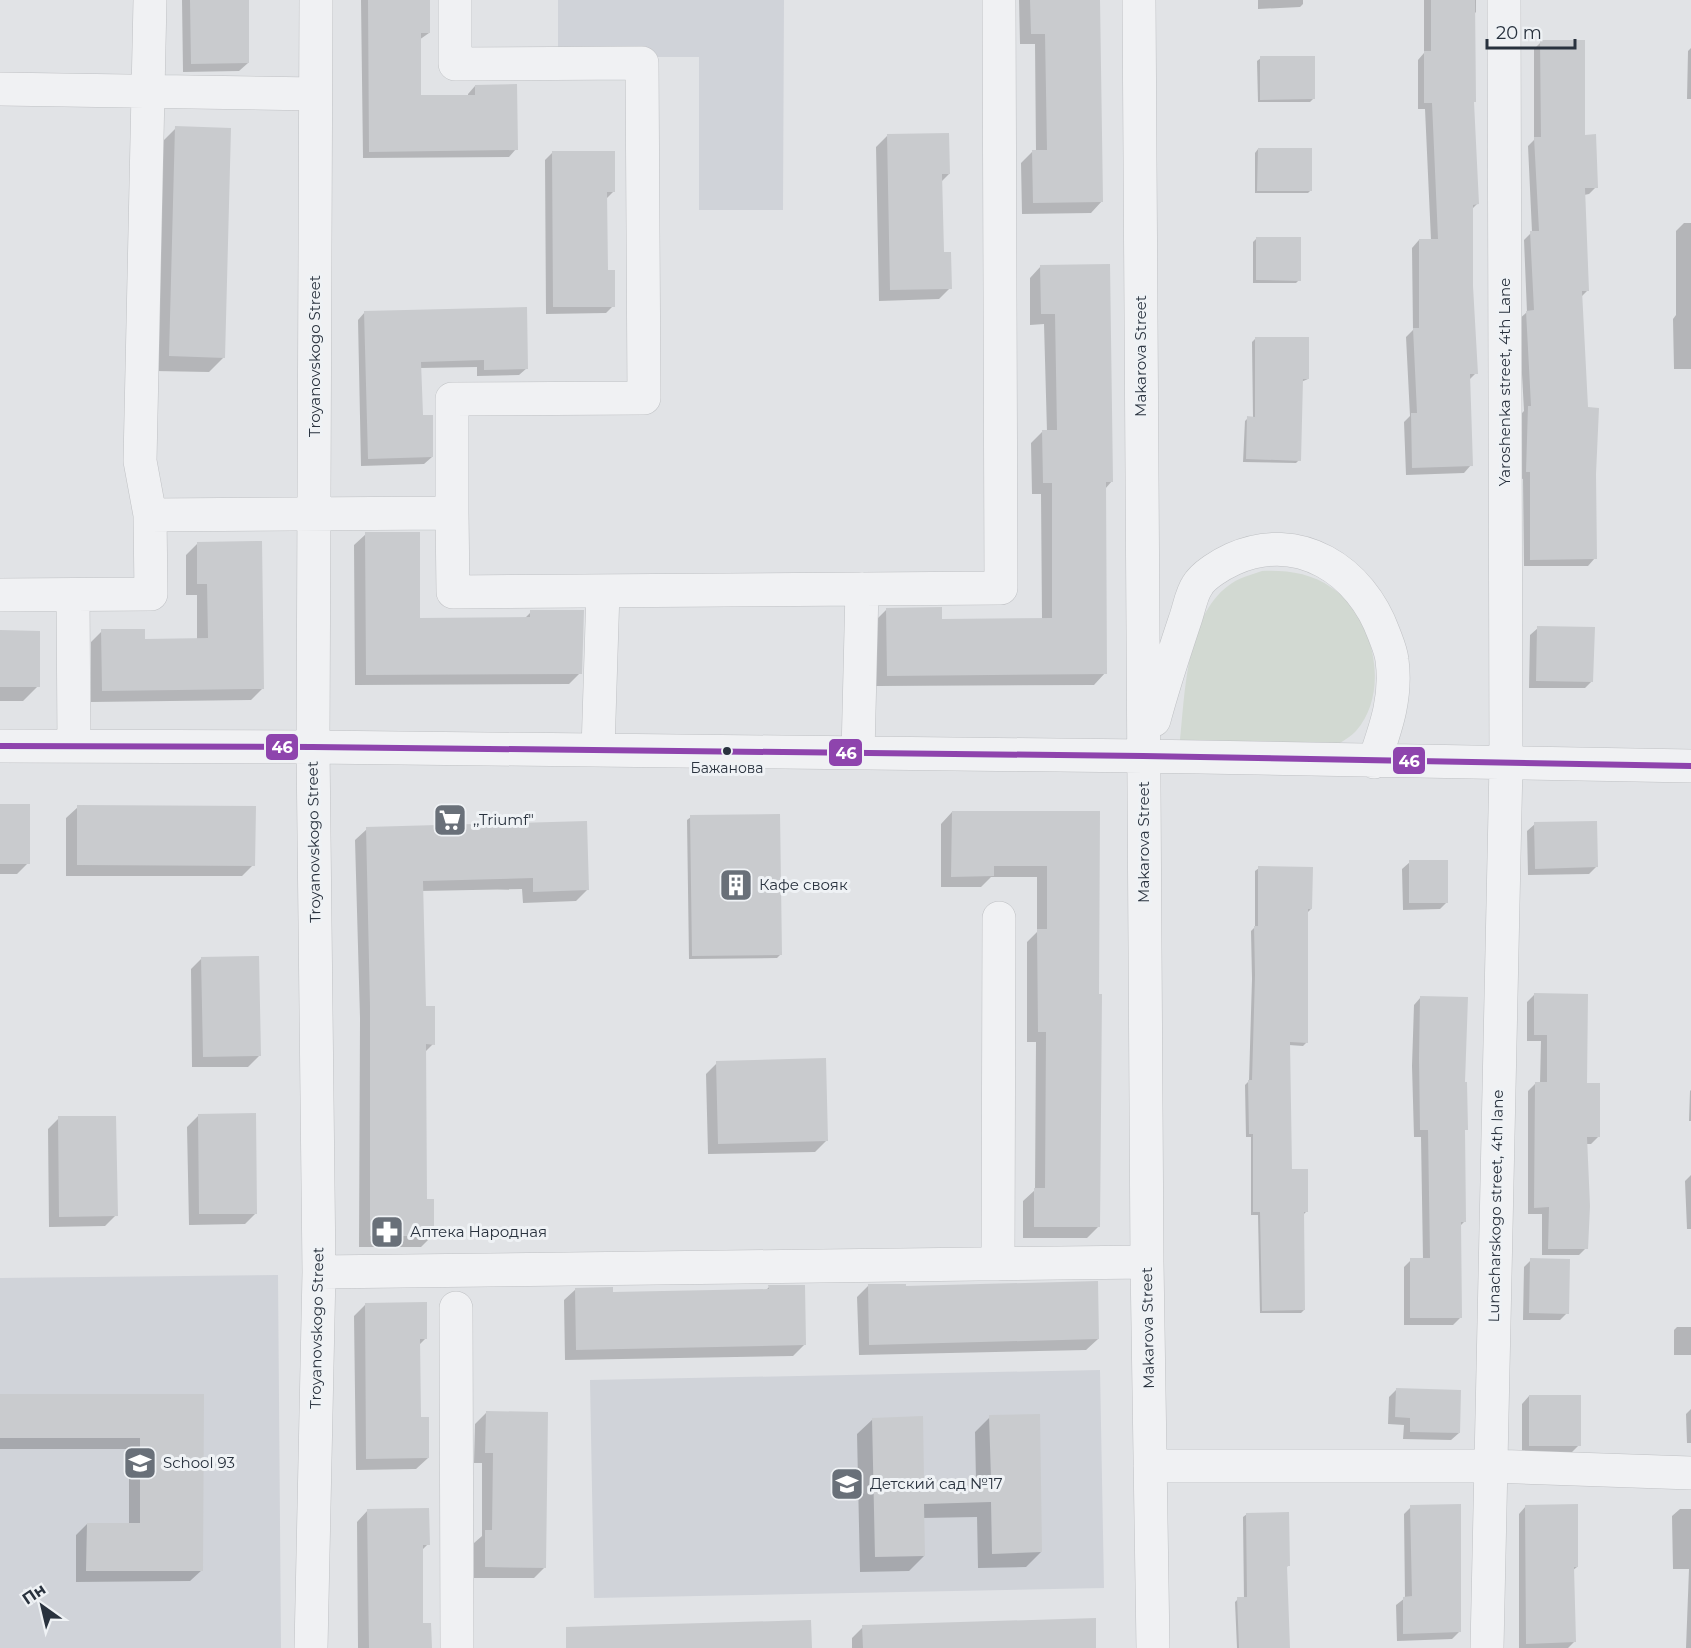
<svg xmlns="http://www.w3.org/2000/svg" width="1691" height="1648" font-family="Montserrat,sans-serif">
	<rect width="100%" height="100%" fill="#e1e3e6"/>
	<path fill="#d0d3d9" d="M558,0H784L783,210H699V57H558Z
		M278,1275L281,1648H0V1278Z
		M1100,1370L1104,1588L594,1598L590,1380Z"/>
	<path fill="#d2d9d2" d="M1262,571C1287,570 1311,573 1332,588C1374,617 1391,691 1356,731C1347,740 1337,745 1325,749L1180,742C1185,695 1186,617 1228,586C1238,578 1250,575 1262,571Z"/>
	<path fill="#0003" d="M182,0H247L248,63L239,71L183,72Z
		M361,0H428L429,33L419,40L420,97H468V94L475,86L516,149L509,157L363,158Z
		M1019,0H1098L1102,201L1091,213L1022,214L1021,163L1032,152H1036L1035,44H1020Z
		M1258,0H1303V4L1300,7L1258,9Z
		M1424,0H1476V12L1474,14L1472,104L1477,204L1471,210V286L1476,373L1468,381L1471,465L1464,473L1406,475L1404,422L1410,416L1406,337L1413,330L1412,248L1419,240H1431L1425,109H1418V60L1424,53Z
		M1541,42L1583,136L1596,187L1589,194L1584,195L1587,291L1581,297L1587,409L1595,474V558L1588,566H1524L1523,479L1519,478L1521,414L1524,411L1519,319L1527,312L1524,240L1532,232L1528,146L1534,140V49Z
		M1691,48V99H1687L1688,51Z
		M1261,58L1313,99L1310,102H1258L1257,61Z
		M176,128L224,357L209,372L155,371L161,143Z
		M887,136L949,174L941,182L942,254L950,288L939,299L879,301L876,147Z
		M1258,149L1311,190L1308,193H1255V153Z
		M553,152L614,191L606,199V271L613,306L606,313L546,314L545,160Z
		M1684,223H1691V369H1674L1673,319L1676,315V231Z
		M1257,238L1299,280L1296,283H1253V242Z
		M1041,266L1112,481L1105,489V673L1094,685L876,686V620L887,609L940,620L1042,619L1041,494H1032L1031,443L1042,432H1047L1044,324L1030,325V278Z
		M365,312L527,368L519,375L477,376V367L420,368L421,416L432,457L424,464L361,466L358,320Z
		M1255,339L1308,379L1301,382L1299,460L1296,463L1243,462L1245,421L1248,418H1253L1252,342Z
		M366,534L418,619H524L531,612L580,673L569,684L355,685L354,545Z
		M197,544L262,689L251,700L91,702V642L102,631L144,640L197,639V595H186V555Z
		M1538,628L1592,681L1585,688H1529L1530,635Z
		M0,632L38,686L23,701H0Z
		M0,805L28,863L17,874H0Z
		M78,807L253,865L242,876H66V818Z
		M952,812H1098V1227L1087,1238H1023V1201L1035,1190L1036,1042H1027V942L1037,932V877H991L981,887H941V824Z
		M691,817L781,954L777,958L689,959L687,820Z
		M1535,824L1596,867L1589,874L1528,875L1527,831Z
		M367,829L587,890L576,901L523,903L522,889L421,891L424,1008L433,1044L425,1052V1201L433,1235L421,1247H359L360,1018L355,840Z
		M1410,862L1447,902L1440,909L1403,910L1402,869Z
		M1259,868L1311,909L1307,913V1042L1303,1046L1289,1045L1291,1171L1306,1212L1302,1216L1304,1310L1301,1313H1260L1258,1215H1251V1137H1246L1245,1085L1249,1081L1252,979L1251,931L1255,927V871Z
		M202,958L259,1056L248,1067H192L191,969Z
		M1534,995L1586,1084L1598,1137L1591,1144H1586V1248L1579,1255H1542V1214H1528V1091L1535,1084H1540L1541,1041H1527V1002Z
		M1421,997L1464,1083L1466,1129L1463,1132L1465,1221L1460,1226V1318L1453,1325H1404V1267L1411,1260H1423L1421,1137H1414L1412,1066L1414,1005Z
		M717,1063L827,1140L815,1152L708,1154L706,1074Z
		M1691,1090V1121H1689L1690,1091Z
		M198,1116L256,1213L245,1224L189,1225L187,1127Z
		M59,1118L116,1215L105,1226L49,1227L48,1129Z
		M1691,1175V1229H1687L1685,1181Z
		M1531,1260L1567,1313L1560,1320H1523L1524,1267Z
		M868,1286L905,1288L1098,1339L1086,1350L859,1355L857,1297Z
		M769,1287L805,1344L793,1356L565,1360L564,1300L576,1289L612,1294L766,1290Z
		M365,1305L426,1338L419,1345V1418L428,1458L416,1469L356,1470L354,1316Z
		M1677,1327H1691V1355H1674V1330Z
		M1396,1390L1459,1433L1451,1440L1403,1439L1404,1425L1388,1424L1389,1397Z
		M0,1395H202V1570L190,1581L76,1582V1535L87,1524H129V1449H0Z
		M1529,1396L1579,1445L1572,1452H1522V1404Z
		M1691,1409V1443H1687L1686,1414Z
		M486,1413L545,1567L534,1578H474V1543L482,1536V1463H474L475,1424Z
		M990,1417L1041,1552L1026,1567L978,1568L977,1517L923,1518L924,1556L909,1571L860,1572L857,1434L873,1419L923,1482L976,1481L975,1432Z
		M1526,1506L1577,1567L1572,1571L1575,1641L1568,1648H1519V1514Z
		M1411,1507L1459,1632L1452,1639L1397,1641L1396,1605L1405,1598L1404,1514Z
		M1680,1509H1691V1648H1686L1689,1569H1673L1672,1516Z
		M368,1510L428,1544L421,1551L422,1624L430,1648H358L357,1522Z
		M1247,1514L1288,1566L1285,1568L1288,1648H1237L1235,1602L1238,1599H1244L1243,1517Z
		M863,1627L1095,1648H852V1638Z"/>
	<path fill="#c9cbce" d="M190,0H249V63L191,64Z
		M368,0H430V33H421V95H475V85L517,84L518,150L369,152Z
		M1030,0H1100L1103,202L1033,203L1032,150H1047L1045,34H1031Z
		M1431,0H1475L1476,102H1474L1479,204L1473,205V286L1478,374H1470L1473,466L1412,468L1411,413H1417L1413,328H1419V239H1438L1432,103H1424V51H1431Z
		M1540,40H1585V135L1596,134L1598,188H1585L1589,291H1582L1588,407L1599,408L1596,474L1597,559L1530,560V472H1526L1528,406H1531L1526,311L1534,310L1530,231H1539L1534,137H1541Z
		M1260,56H1315V99L1260,100Z
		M175,126L231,128L225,358L169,356Z
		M949,133L950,174H942L944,252H951L952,289L890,290L887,134Z
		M1258,148H1312V191H1257Z
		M552,151H615V192H607L608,270H615V307H553Z
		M1256,237H1301V281L1256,280Z
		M1110,264L1113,482H1106L1107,674L887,676L886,608L942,607V619L1052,618V483H1043L1042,430H1057L1055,314H1041L1040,265Z
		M527,307L528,369L484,370V360L421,362L423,415H433V457L368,459L364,311Z
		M1255,337H1309V379H1303L1301,461L1246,459L1247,416L1255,417Z
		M365,532H420V618L530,617V610H584L582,674L366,675Z
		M262,541L264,689L102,691L101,629H145V639L208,638L207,584H197V542Z
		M1537,626L1595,627L1593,682L1536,681Z
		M0,630L40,631V687H0Z
		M0,804H30V864H0Z
		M77,805L256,806L255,866L77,865Z
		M952,811H1100L1099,994H1102L1100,1227H1034V1188H1045L1046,1032H1038L1037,929H1047V866H994V876L951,877Z
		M780,814L782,955L692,956L690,815Z
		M587,821L589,890L533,892V878L423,881L426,1006H435V1045L426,1044L427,1199H434V1236H370V1006L366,827Z
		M1597,821L1598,867L1535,869L1534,822Z
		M1409,860H1448V903H1409Z
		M1258,866L1313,867L1312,909H1308V1043L1290,1042L1292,1169H1308V1212H1304L1305,1310L1262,1311L1260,1212H1253V1134H1249L1248,1080H1252L1255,975L1254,926H1258Z
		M259,956L261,1056L203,1057L201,957Z
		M1534,993L1588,994L1587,1083H1600V1137H1587L1590,1206L1588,1249H1548L1549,1207L1534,1208L1535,1082H1547V1035H1534Z
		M1420,996L1468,997L1465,1082H1467L1468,1130H1465L1466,1222H1461L1462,1318H1410V1258H1430L1428,1130H1420L1419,1058Z
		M826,1058L828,1141L718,1144L716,1061Z
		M256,1113L257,1214H199L198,1114Z
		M58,1116H116L118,1216L59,1217Z
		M1530,1258L1570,1259L1569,1314L1529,1313Z
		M1098,1281L1099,1339L869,1345L868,1284H906V1286Z
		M768,1285H805L806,1345L576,1350L575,1288L613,1287V1292L769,1289Z
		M427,1302V1339H420L421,1417H429V1458L366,1459L365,1303Z
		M1396,1388L1461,1390L1460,1433L1410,1432V1418L1395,1417Z
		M0,1394H204L203,1571H86L87,1523H140V1438H0Z
		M1529,1395H1581V1446H1529Z
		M486,1411L548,1412L546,1568L485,1567V1530H492L493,1453H485Z
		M1040,1414L1042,1552L992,1554L991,1502L924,1504L925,1556L875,1557L872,1418L923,1416L924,1480L991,1479L989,1415Z
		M1461,1504V1632L1403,1634V1597L1412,1596L1410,1505Z
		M1578,1504V1567H1574L1576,1642L1526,1644L1525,1505Z
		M429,1508L430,1545H423V1623H431L432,1648H369L367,1509Z
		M1289,1512L1290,1566H1287L1290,1648H1239L1237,1597H1247L1246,1513Z
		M1096,1618V1648H863L862,1625Z
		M811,1620L812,1648H566V1627Z"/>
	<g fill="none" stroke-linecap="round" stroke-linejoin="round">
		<g stroke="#bfc1c4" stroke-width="34">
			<path id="minor" d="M150,0L140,461L150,515
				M1139,0L1147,1262L1153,1648
				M0,89L315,94
				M452,513V399L644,398L642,63L455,64V0
				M0,595L151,594L150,515L452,513L453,592L1001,588L999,0
				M73,595L74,746
				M1154,720C1163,686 1174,653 1185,620C1189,609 1191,595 1197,586C1203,575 1222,564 1233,559C1299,530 1361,570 1384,634C1387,642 1391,651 1392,660C1397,697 1386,727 1374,762
				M0,746L313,747L1143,756L1691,766
				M598,750L603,591
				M858,753L862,589
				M998,1264L999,918
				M319,1272L1147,1262
				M456,1308L457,1648
				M1150,1466H1490L1691,1473
				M311,1648L319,1272L313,747L316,0
				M1487,1648L1506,764L1504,0"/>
		</g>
		<use href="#minor" stroke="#f0f1f3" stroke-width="33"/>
		<g stroke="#eff2f5" stroke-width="10">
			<path id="bus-1" d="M0,746L313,747L1143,756L1691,766"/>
		</g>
		<use href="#bus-1" stroke="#8e44ad" stroke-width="6"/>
	</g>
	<defs>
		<g id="supermarket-square" transform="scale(1.725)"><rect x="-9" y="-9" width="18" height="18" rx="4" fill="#697079" stroke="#eff2f5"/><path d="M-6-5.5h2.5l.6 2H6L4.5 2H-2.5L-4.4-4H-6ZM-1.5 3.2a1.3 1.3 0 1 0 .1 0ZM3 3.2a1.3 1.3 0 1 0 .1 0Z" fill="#fff"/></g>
		<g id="building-square" transform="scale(1.725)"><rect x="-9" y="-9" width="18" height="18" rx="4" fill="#697079" stroke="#eff2f5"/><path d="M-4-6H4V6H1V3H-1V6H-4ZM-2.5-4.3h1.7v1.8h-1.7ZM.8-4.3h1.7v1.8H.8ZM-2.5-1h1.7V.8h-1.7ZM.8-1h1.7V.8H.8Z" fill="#fff"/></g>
		<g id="pharmacy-square" transform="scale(1.725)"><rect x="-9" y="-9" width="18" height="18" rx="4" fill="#697079" stroke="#eff2f5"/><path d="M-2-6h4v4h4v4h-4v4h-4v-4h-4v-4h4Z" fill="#fff"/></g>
		<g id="school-square" transform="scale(1.725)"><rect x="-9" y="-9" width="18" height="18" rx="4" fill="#697079" stroke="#eff2f5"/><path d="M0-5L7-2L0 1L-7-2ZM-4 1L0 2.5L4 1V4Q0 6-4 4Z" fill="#fff"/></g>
	</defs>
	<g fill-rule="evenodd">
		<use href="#supermarket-square" x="450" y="820"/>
		<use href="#building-square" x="736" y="885"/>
		<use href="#pharmacy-square" x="387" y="1232"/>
		<use href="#school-square" x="140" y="1463"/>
		<use href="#school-square" x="847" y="1484"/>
	</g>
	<circle fill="#29323e" stroke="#eff2f5" stroke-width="2" cx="727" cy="751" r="5"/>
	<g text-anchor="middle" stroke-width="6" stroke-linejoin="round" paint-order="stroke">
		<g font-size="14" fill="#29323e" stroke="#eff2f5">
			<text x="727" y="773">Бажанова</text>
		</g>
		<g font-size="15" fill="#29323e" stroke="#eff2f5">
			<text transform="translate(315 356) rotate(-90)" y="5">Troyanovskogo Street</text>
			<text transform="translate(1141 356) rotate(-90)" y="5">Makarova Street</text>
			<text transform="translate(1505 382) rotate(-90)" y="5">Yaroshenka street, 4th Lane</text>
			<text transform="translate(314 842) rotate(-91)" y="5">Troyanovskogo Street</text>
			<text transform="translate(1144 842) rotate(-90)" y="5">Makarova Street</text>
			<text transform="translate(1496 1206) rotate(-89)" y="5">Lunacharskogo street, 4th lane</text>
			<text transform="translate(317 1328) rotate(-89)" y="5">Troyanovskogo Street</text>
			<text transform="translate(1148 1328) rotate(-91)" y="5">Makarova Street</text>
		</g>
		<g font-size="15" fill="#29323e" stroke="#eff2f5" text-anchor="start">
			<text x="473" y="825">,,Triumf"</text>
			<text x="759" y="890">Кафе свояк</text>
			<text x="410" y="1237">Аптека Народная</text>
			<text x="163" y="1468">School 93</text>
			<text x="870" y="1489">Детский сад №17</text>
		</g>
	</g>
	<g stroke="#eff2f5" stroke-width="2">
		<rect x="265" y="733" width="34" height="28" rx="6" fill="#8e44ad"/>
		<rect x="828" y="738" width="35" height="29" rx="6" fill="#8e44ad"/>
		<rect x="1392" y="746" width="34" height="29" rx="6" fill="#8e44ad"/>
	</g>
	<g font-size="16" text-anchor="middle" font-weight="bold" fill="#fff">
		<text x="282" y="753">46</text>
		<text x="846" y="759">46</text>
		<text x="1409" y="767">46</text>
	</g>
	<g transform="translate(42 1606) rotate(326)" stroke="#eff2f5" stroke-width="4.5" paint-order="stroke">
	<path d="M0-4.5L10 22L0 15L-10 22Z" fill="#29323e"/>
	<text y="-9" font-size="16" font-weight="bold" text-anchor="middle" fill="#29323e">Пн</text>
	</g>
	<path d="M1487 39v9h88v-9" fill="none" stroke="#29323e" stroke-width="3"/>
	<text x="1496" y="39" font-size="18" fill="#29323e" stroke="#eff2f5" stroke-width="4.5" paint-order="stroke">20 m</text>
</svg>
